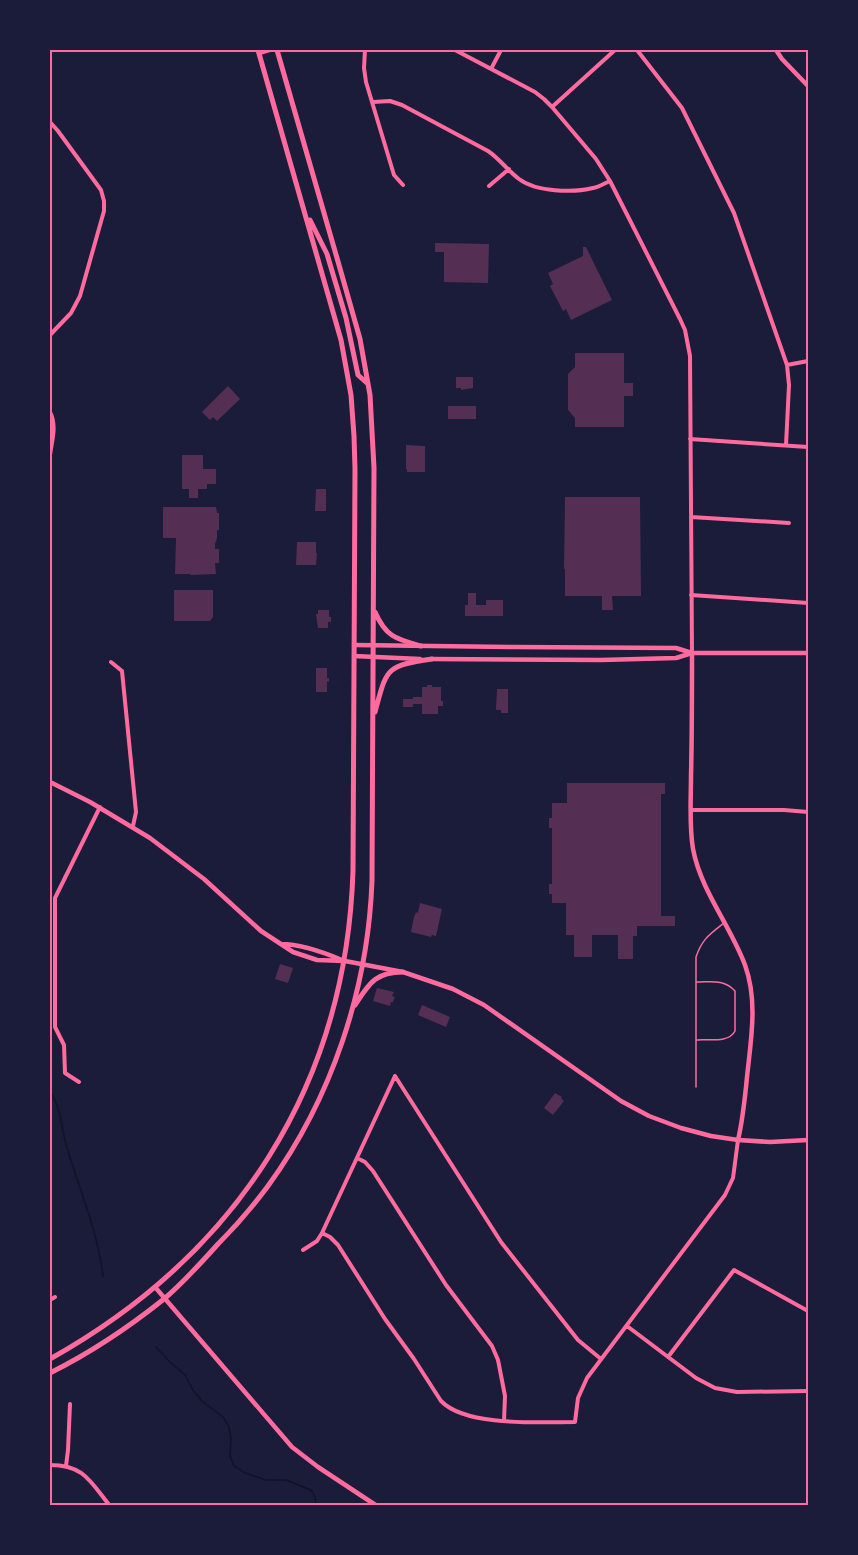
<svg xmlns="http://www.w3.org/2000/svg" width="858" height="1555" font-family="Mulish,sans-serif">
	<rect width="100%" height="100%" fill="#1b1b3a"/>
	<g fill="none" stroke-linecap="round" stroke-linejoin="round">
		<path stroke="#12122b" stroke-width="1.5" d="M50,1092C61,1107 61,1127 66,1144C79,1189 98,1231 103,1277
			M156,1347L169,1361L185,1375L193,1390L202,1401L223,1417L229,1427L231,1439L230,1456L234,1466L245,1473L266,1480H286L311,1490L315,1497L316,1506"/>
	</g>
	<path fill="#542f53" d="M435,243L489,244L488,283L444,282V252H435Z
		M583,247H586L612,300L571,320L566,309L563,311L550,286L553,284L548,273L583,256Z
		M575,353H624V383H633V396H624V427H575V418L568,410V374L575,367Z
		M456,377H473V388L461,390V388H456Z
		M228,386L240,399L217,421L213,417L210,420L202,412Z
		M448,406H476V419H448Z
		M406,445L425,446V472H407V469H406Z
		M182,455H203V469H216V484H207V489H198V498H189V489H182Z
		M316,489H326V511H315Z
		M565,497H640L641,596H612L613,610H602V596H565V569H564Z
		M163,507H216L217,513H219V530H217V538L215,544V549H219V563H215L216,574L190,575V574H175L176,538H163Z
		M297,542H316V553H317L316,565H296Z
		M174,590H213V617L210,621H174Z
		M468,593H476V605H486V600H503V616H465V605H468Z
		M318,610H329V617H331V622H328V628H318L316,614H318Z
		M316,668H327V678H329V682L327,681V692H316Z
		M427,685H432V687H441V701H443V706H438V714H422V704H413V707H403V699H413V697H422V687H427Z
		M497,689H508V713H501V710H496Z
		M567,783H665V794H661V916H675V926H637V936H633V959H618V935H592V957H574V935H566V903H552V894H549V884H552V828H549V818H552V803H567Z
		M420,903L442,909L436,936L432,935L431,937L411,932L414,917L416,912L418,913Z
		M280,964L293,968L288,983L275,979Z
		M377,988L394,992L392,996L395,997L393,1002H391L390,1006L373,1001Z
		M422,1005L450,1017L446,1027L418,1015Z
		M555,1093L562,1097L561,1098L564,1101L553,1115L544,1108Z"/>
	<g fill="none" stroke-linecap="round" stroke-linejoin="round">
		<path stroke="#ff6b9d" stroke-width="1.5" d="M697,982C711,982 724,979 735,991V1031C729,1043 709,1039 697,1040
			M696,1087V957C702,939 710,934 724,923"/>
		<path stroke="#ff6b9d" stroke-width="4" d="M365,50L364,68L366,82L394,175L403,185
			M455,50L535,92L544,99L552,107L596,159L610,181L680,319L685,330L690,356L692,653
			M637,50L682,108L734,213L787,365L789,385L786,445
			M491,69L501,50
			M373,102L390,101L402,105L488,151C500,159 508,171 519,179C536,192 573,193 593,188C599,187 605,183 610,181
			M552,107L615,50
			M50,122L58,131L101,190L104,201V211L80,296L71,313L50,335
			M489,186L509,169
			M787,365L808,361
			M50,412C57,426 52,440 50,455
			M690,439L808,447
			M691,517L789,523
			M691,595L808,603
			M111,662L122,671L136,812L133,826
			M691,810H784L808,812
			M395,1076L501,1242L578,1340L601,1359
			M79,1082L65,1073L64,1045L55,1027V898L100,807
			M357,1158L365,1162L373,1171L446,1285L492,1346L498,1360L505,1396L504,1421
			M322,1233L330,1237L338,1245L385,1319L414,1359L441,1401C466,1427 540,1422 575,1422L578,1398L587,1378L725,1195L733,1178L738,1140
			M303,1250L317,1241L322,1233L395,1076
			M50,1300L55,1297
			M627,1326L696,1378L715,1388L737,1392L808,1391
			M668,1357L734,1270L808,1311
			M50,1465C84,1465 90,1481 110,1506
			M66,1466L68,1450L70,1404"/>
		<path stroke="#ff6b9d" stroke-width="4.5" d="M776,50L782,59L808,86
			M259,53L269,50
			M692,653C692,694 692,735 691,776C691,800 689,825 693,849C701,891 730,925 745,965C758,1001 751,1039 747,1077C745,1098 743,1119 738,1140
			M155,1287L292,1447L318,1467L377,1506"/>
		<path stroke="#ff6b9d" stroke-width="4.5" d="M354,645L514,647L676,648L692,653
			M354,656L420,659
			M431,659L601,660L676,658L692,653H808
			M50,782L90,802L150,838L204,879L261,931L293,952L317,960L345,961L403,972L453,989L484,1005L621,1101L649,1116L681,1128L711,1136L738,1140L770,1142L808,1140
			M281,944C301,944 323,952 342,960"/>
		<path stroke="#ff6b9d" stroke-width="5" d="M310,220L327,254L346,318L358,375L368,384
			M375,612C386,637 396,639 421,646
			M375,712C387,668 385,666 432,659
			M355,1005C369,984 375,972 403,972
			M50,1359C236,1255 346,1087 353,871L355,469L354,436L351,395L341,340L258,50
			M50,1373C90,1353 129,1327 164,1299C183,1283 201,1263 218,1244C236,1226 253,1206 268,1186C332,1098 368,989 372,881L374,468L370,395L360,339L339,265L277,50"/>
	</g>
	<rect width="858" height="1555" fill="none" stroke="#1b1b3a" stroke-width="102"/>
	<rect x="51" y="51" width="756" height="1453" fill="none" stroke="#ff6b9d" stroke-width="2"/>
</svg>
